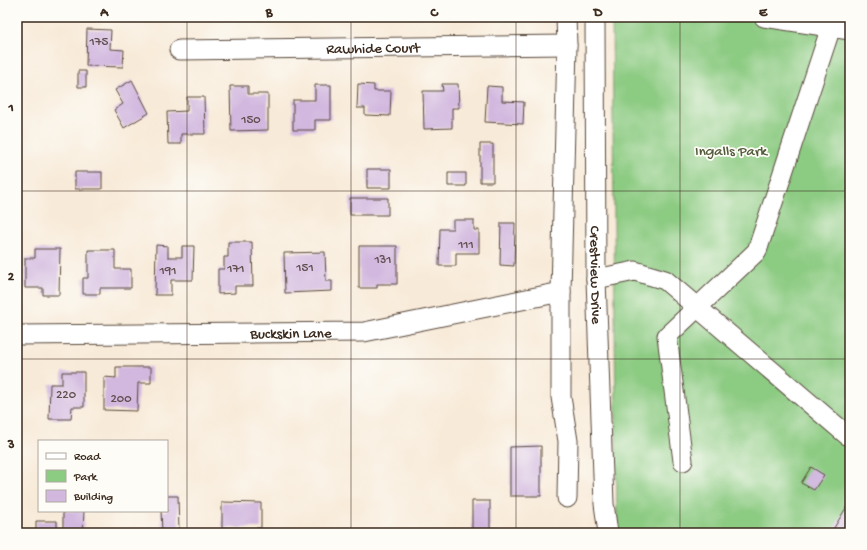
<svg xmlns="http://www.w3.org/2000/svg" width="867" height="550" font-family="'Gochi Hand',sans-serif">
	<rect width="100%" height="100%" fill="#fdfcf7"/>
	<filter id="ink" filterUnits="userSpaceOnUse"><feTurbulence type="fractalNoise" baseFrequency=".025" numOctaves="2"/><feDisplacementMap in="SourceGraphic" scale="8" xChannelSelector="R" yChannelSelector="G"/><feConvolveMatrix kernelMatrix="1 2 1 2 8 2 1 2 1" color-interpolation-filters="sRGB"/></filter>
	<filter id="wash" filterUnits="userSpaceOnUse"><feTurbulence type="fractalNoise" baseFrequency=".012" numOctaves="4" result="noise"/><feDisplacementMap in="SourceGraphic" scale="16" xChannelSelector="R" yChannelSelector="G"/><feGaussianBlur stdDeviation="0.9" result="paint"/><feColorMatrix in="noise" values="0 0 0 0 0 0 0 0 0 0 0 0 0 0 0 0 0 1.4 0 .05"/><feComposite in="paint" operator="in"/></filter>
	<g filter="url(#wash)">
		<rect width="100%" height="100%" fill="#f8ead8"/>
		<path fill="#8ccb82" stroke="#647a50" d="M612,17H850V533H617Z"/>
		<g id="blocks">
			<path fill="#d2b8df" d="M87,29L111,30L110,49L124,50L123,67L86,66Z
				M78,71H86V87H78Z
				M132,80L149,113L124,128L114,110L123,104L115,90Z
				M358,84L374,85V91H391L390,116L365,115V108H357Z
				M442,84H458L459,108H452V128L424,129L423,91H443Z
				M315,85H331V120H315V130H293V100H315Z
				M230,86H248V94H268V130L231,131Z
				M487,86L502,87V101L524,102L523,124L485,122Z
				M187,97H204L205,134H181V144H168L167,112L187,111Z
				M480,144H493V182H480Z
				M367,169H391V188H367Z
				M75,172H102V189H75Z
				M448,173H466V186H448Z
				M350,198H388V215H350Z
				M453,220H474V230H479V253H456V266H439L440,229H453Z
				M501,223H515L514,266L500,265Z
				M228,242H252L253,286H235V293L218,294V269H224V257H228Z
				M156,245L168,246V257H182V246H194L193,280H171V295H155Z
				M359,246H397V284H377V288H359Z
				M35,249H60L59,295H43V288H25V258H35Z
				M88,250H115V269H131V288H100V294H83V278H88Z
				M325,252L326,281H332V291L285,293L284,253Z
				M116,367H151V383H138L137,411L104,410V377L116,378Z
				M62,372H84V407H72L71,419H49L50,384H62Z
				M541,446V496H510V447Z
				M811,467L824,475L814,490L801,483Z
				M167,496H178L179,531L162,532L161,511H167Z
				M472,501H490V533H472Z
				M850,501V533H831Z
				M222,502L261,503V528H222Z
				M63,511H84L83,533H63Z
				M36,521H57V533H36Z"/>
		</g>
	</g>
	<g filter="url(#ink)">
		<use href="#blocks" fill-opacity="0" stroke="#57473a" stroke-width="1"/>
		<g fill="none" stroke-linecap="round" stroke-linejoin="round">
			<g stroke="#57473a" stroke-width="21">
				<g id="minor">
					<path d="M566,17L567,45L561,292V397L568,441L567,498"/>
					<path id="s1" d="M595,17L596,279L604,504L608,533"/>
					<path d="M764,17L850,30"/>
					<path id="s2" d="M179,50L567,45"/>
					<path d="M596,279L635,271L665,280L847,435L850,434"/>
					<path id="s3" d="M17,335L364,332L561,292"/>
					<path d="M683,461L667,336L757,251L831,27L836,17"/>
				</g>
			</g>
			<use href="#minor" stroke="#fff" stroke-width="19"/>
		</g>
	</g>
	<path fill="none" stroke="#3b2a1e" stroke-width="1" stroke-opacity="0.55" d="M187,17V533M351,17V533M516,17V533M680,17V533M17,191H850M17,359H850"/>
	<g text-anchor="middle" stroke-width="3.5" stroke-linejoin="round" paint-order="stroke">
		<g font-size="13" fill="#614e4e">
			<text x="99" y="45">175</text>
			<text x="251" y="123">150</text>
			<text x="466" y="248">111</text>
			<text x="383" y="263">131</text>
			<text x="305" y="271">151</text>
			<text x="236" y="272">171</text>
			<text x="168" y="274">191</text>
			<text x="66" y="398">220</text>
			<text x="121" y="402">200</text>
		</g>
		<g font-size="15" fill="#3b2a1e" stroke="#fdfcf7">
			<text dy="5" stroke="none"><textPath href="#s2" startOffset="194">Rawhide Court</textPath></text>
			<text dy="5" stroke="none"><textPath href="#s1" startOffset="258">Crestview Drive</textPath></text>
			<text dy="5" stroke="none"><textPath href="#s3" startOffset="274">Buckskin Lane</textPath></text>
		</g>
		<g font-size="15" fill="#535a3c" stroke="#fdfcf7">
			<text x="731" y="155">Ingalls Park</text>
		</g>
	</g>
	<rect width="867" height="550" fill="none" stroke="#fdfcf7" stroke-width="44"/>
	<rect x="38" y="440" width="130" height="72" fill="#fdfcf7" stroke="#afa8a0"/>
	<rect x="46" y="453" width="20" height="6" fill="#ffffff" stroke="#afa8a0"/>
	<text x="74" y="460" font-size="12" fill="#3b2a1e">Road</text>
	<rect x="46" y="470" width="20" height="12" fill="#8ccb82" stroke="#afa8a0"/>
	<text x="74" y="480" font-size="12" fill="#3b2a1e">Park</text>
	<rect x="46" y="490" width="20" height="12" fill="#d2b8df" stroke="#afa8a0"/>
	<text x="74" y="500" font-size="12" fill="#3b2a1e">Building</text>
	<rect x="22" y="22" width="823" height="506" fill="none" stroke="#3b2a1e" stroke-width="1.5"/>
	<g font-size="13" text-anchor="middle" font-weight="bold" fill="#3b2a1e">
		<text x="104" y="16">A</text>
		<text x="269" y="16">B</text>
		<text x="434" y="16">C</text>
		<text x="598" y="16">D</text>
		<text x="763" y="16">E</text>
		<text x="11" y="111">1</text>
		<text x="11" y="280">2</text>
		<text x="11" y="448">3</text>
	</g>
</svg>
